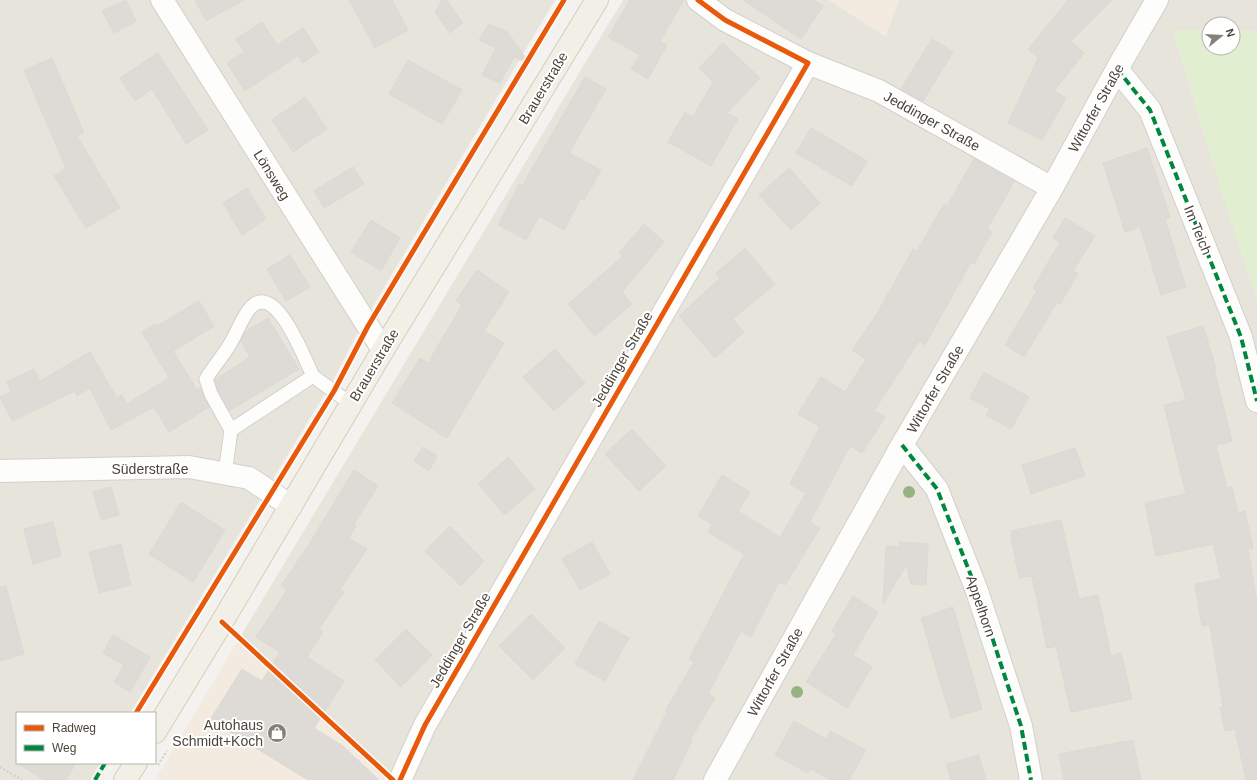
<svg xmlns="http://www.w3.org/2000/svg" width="1257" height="780" font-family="Helvetica,sans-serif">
	<rect width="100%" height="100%" fill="#f4f2ee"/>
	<path fill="#e7e4dc" d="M0,0H555L360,328L332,382L130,713H17V763H100L90,780H0Z
		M623,0H829L885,36L899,0H1257V31L1233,30V24H1209V30L1173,31L1219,183L1257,299V780H386L237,642Z"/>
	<path fill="#f3ebdf" d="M829,0H899L886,36Z
		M237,642L386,780H155Z"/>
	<path fill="#e1eecf" d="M1173,30H1209V48H1233V30L1257,31V299L1219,183Z"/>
	<path fill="#dedbd6" stroke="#dcd9d4" d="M126,0L136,21L114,33L102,11Z
		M195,0H244L206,21Z
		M349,0H392L408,30L375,48Z
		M442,0H447L463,23L450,33L435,13Z
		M630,0H684L660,41L667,45L648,79L631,69L640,55L608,37Z
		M743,0H814L823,6L801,39Z
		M1068,0H1112L1071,41L1084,53L1054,91L1066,98L1042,140L1008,123L1038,58L1028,49Z
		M262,22L277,45L303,28L319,52L302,63L298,56L245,91L227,63L244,52L236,39Z
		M489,24L505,31L506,30L530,64L514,57L500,83L482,75L496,48L479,40Z
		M932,39L953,52L923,101L901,89Z
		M723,43L760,78L727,113L738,119L711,166L668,142L685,112L693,117L713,82L699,68Z
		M158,53L208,130L186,144L152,89L135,101L120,78Z
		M52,58L84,133L77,136L120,208L86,228L54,176L66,168L24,70Z
		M408,60L462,90L442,124L389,94Z
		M585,77L606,89L569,153L601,170L584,200L581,198L564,230L539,216L526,240L498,225L519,184L522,186Z
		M305,97L327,129L293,152L272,120Z
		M811,128L867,161L852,186L796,153Z
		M1147,148L1170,217L1165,219L1186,287L1161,295L1140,227L1125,232L1103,163Z
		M974,159L1014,182L987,229L992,232L974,264L971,262L925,345L919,341L874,411L885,417L862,453L850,446L810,522L820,528L785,585L779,582L751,637L741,631L708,694L715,698L690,740L692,741L673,780H633L667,712L665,711L694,662L689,659L744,554L708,532L712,524L698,516L722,475L750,492L738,511L780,537L806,493L790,484L820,427L798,414L821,377L845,392L866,359L852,350L875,317L913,249L917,251L944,204L947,206Z
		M353,167L364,184L324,208L314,191Z
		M789,168L820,203L791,230L759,195Z
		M247,188L266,219L242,235L223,203Z
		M1065,218L1095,236L1073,271L1078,274L1060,304L1057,302L1024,357L1005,345L1037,291L1033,288L1060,242L1053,238Z
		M371,220L400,238L381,271L351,252Z
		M644,224L664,242L622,292L632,304L595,336L568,304L623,256L619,253Z
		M745,248L775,284L733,319L744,332L715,358L679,316L720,278L716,273Z
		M290,255L310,287L286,301L267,269Z
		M477,270L509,292L484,331L504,343L447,438L392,403L420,358L428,363L462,305L456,301Z
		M199,301L214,326L173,351L197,390L200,388L209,407L169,432L154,407L111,430L90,388L77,396L75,391L12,421L0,397L11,391L7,382L34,369L40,381L90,352L117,398L122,395L127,404L169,378L142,332L155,324L157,326Z
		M268,318L299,369L229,411L218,391L215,380L250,357L241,341L245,332Z
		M1203,326L1216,368L1214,369L1232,441L1216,445L1227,488L1232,487L1238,513L1245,511L1253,548L1248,549L1257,602V780H1246L1235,729L1225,731L1220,707H1223L1210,625L1202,626L1195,584L1221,579L1213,544L1156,556L1145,503L1186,494L1164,405L1186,400L1167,337Z
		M555,349L585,383L554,411L523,377Z
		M984,372L1029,397L1011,429L986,415L990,409L970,398Z
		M632,429L666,466L639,491L605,454Z
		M423,447L437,456L429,471L414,461Z
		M1075,448L1085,476L1031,494L1022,465Z
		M508,457L535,489L505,515L478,484Z
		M354,470L378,486L354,524L356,526L349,538L367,549L340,590L344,592L319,629L323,632L307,657L344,681L314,728L343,746L379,780H308L210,720L242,669L262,681L280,652L256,637L287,590L281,586L308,546Z
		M111,487L119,515L101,520L93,492Z
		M181,502L225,530L193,582L149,554Z
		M1061,520L1079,599L1098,595L1111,656L1121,653L1132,699L1071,712L1056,646L1047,648L1032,576L1019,578L1011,538V531Z
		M53,522L61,556L33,564L24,529Z
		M450,526L484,561L461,586L425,551Z
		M592,542L610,574L580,590L562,559Z
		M899,542L928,544L926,585L911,584L906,565L883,604L886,546L900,547Z
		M121,544L131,585L99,593L89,552Z
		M6,586L24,654L0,661V587Z
		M853,596L878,612L853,655L872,667L847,708L806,682L836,634L832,631Z
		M953,607L982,709L951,718L921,618Z
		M531,614L565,648L533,680L499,646Z
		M599,621L629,638L605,681L575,664Z
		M406,629L432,655L401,687L375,660Z
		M113,635L150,657L130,692L114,682L124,665L103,653Z
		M794,721L826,739L830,731L866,750L849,780H830L811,769L808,773L775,755Z
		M1133,740L1141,780H1064L1059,754Z
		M979,755L986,780H951L946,764Z
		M17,763H76L66,780H44Z"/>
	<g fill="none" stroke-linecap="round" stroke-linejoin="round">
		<g stroke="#d2d0cb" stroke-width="15">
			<path id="lane" d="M231,430L211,394L206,379C213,367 223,356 230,344C237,333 242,317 251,307C276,281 305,360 313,376
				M225,474L231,430L313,376L351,404"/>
		</g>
		<g stroke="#d2d0cb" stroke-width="24">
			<path id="street" d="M162,0L383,350
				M808,63L879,91L1052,188
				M1117,69L1150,110L1241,337L1257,401
				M902,445L937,489L977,591L1021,726L1031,780
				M0,471L189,467L249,478L291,506
				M400,780L425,725L808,63L725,20L698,0
				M715,780L902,445L1052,188L1117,69L1157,0"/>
		</g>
		<g stroke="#d6cebb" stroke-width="24">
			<path id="primary" d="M155,732L222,622L383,350L597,0
				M125,780L136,763"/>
		</g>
		<path stroke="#d3d2cc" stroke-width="2.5" stroke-dasharray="2 2" stroke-linecap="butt" d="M158,765L167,751
			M0,767L22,780"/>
		<use href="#lane" stroke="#fdfdfc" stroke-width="13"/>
		<use href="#street" stroke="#fdfdfc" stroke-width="22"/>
		<use href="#primary" stroke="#f2efe6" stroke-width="22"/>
		<path stroke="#00873e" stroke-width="4" stroke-dasharray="8 4" stroke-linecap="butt" d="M1117,69L1150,110L1241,337L1257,401
			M902,445L937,489L977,591L1021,726L1031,780
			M95,780L105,763"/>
		<g stroke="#fff" stroke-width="8">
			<path id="cycleway" d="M222,622L393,780
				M136,713L334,391L368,326L564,0
				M400,780L425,725L808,63L725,20L698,0"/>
		</g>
		<use href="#cycleway" stroke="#e8590c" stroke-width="5"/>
	</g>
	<g fill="#96b382">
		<circle cx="909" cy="492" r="6"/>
		<circle cx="797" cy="692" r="6"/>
	</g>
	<defs>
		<g id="shop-disc" transform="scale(1)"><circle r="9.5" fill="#868178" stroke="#fff"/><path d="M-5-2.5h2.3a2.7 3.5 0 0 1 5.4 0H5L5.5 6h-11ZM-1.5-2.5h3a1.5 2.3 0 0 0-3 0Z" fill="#fff"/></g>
	</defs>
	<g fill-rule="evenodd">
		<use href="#shop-disc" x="277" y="733"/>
	</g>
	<g text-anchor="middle" stroke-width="4" stroke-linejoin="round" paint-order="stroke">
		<g font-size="14" fill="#4b4439" stroke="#fff">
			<text transform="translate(543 88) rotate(-59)" y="5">Brauerstraße</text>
			<text transform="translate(1096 108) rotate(-61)" y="5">Wittorfer Straße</text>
			<text transform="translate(932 121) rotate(29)" y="5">Jeddinger Straße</text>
			<text transform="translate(272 175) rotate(58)" y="5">Lönsweg</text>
			<text transform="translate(1198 230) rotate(68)" y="5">Im Teich</text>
			<text transform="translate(622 359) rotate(-60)" y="5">Jeddinger Straße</text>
			<text transform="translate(374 365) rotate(-59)" y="5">Brauerstraße</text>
			<text transform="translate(935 389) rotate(-60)" y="5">Wittorfer Straße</text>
			<text x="150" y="474">Süderstraße</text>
			<text transform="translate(981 606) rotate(71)" y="5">Appelhorn</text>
			<text transform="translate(460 640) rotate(-60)" y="5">Jeddinger Straße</text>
			<text transform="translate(775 672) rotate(-61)" y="5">Wittorfer Straße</text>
		</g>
		<g font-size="14" fill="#4b4439" stroke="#fff" text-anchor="end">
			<text x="263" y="730">Autohaus<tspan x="263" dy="16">Schmidt+Koch</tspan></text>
		</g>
	</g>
	<rect x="16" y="712" width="140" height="52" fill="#ffffff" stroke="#b7b4b0"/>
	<rect x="24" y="725" width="20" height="6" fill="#e8590c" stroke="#b7b4b0"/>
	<text x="52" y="732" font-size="12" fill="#4b4439">Radweg</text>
	<rect x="24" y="745" width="20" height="6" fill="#00873e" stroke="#b7b4b0"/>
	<text x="52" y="752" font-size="12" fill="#4b4439">Weg</text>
	<g transform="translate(1221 36) rotate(72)"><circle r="19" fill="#ffffff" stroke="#b7b4b0"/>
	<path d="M0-3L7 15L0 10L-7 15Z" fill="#868178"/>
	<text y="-6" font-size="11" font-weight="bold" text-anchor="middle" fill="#4b4439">N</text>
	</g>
</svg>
